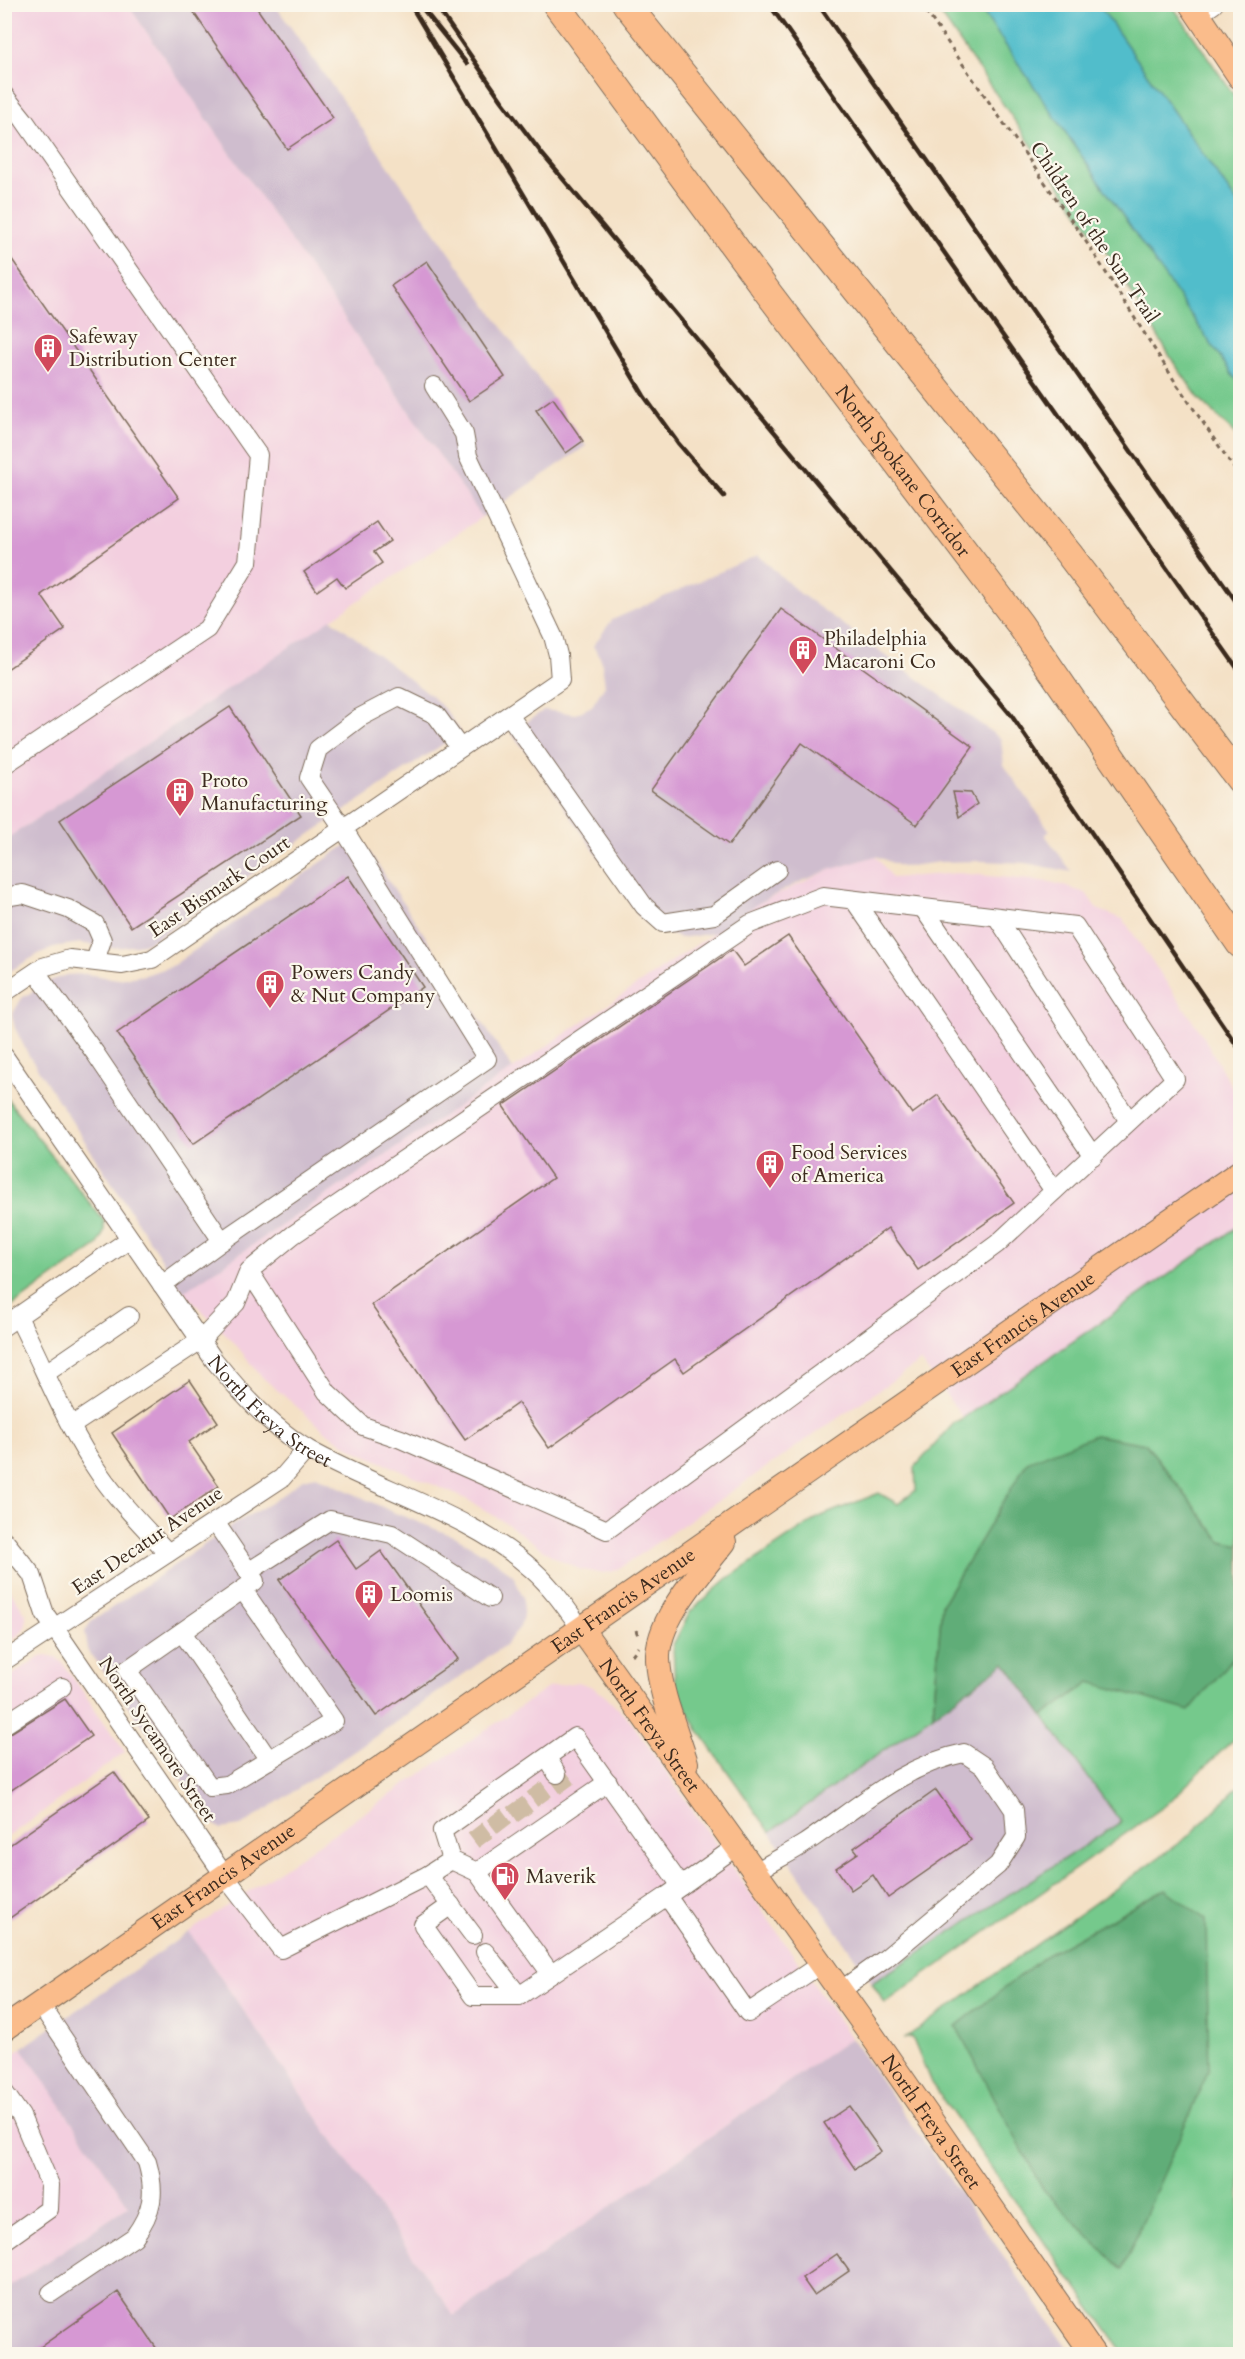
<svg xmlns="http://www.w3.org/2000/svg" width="1245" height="2359" font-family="Cardo,serif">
	<rect width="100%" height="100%" fill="#fbf7ec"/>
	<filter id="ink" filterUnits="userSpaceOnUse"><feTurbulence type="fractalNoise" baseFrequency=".0167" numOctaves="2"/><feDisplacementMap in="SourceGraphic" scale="12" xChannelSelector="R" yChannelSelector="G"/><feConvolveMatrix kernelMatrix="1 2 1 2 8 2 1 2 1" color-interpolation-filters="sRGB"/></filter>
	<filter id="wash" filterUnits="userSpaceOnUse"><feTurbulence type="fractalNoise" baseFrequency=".008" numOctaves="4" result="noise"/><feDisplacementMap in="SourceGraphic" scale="24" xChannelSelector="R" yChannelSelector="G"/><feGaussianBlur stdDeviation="1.35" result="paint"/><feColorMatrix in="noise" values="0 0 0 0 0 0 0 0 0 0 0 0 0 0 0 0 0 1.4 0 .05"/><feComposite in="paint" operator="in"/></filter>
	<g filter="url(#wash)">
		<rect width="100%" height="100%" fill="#f4e1c6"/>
		<path fill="#f3cfdf" d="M5,5H128L482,517L5,840Z
			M876,856L892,878L958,873L1051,882L1086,893L1097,909L1123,919L1202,1034L1240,1102V1225L963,1418L921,1361L626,1564L612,1572L599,1573L579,1569L552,1556L509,1525L468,1500L359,1452L330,1435L263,1378L231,1339L183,1292L757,904L829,870Z
			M4,1581L26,1614V1625L21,1633L5,1645Z
			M46,1655L55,1657L62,1662L125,1752L5,1839V1680L36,1659Z
			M578,1682L593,1687L605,1696L632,1723L851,2038L454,2316L189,1932L549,1687Z
			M22,2048L129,2206L5,2290V2060Z"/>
		<path fill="#cfbdce" d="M128,5H275L586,446L482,517Z
			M758,555L798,592L1001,739L1004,765L1050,831L1045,835L1072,872L1026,863L981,861L940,862L902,867L876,856L829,870L800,882L757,904L715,933L680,938L653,928L639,916L526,751L511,733L544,710L576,714L592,706L605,685L601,659L593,646L612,620Z
			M331,619L433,697L447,712L461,732L157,938L143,944L124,947L107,948L81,943L59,946L40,953L5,974V840Z
			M359,836L513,1069L183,1292L28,1054L15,1028L12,1015L22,998L50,981L66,975L85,974L118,979L145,975L172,966Z
			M316,1476L395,1513L458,1538L497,1562L513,1575L523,1597V1615L520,1627L505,1645L356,1750L241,1826L221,1829L212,1823L88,1650L85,1631L91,1622L236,1523L274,1501L303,1479Z
			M1005,1663L1121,1822L872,1983L770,1832Z
			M189,1932L454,2316L851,2038L1072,2354H5V2290L129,2206L22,2048Z"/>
		<path fill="#75c98c" stroke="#587a55" stroke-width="1.5" d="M934,5H1172L1240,104V439L1198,397L1174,363L1111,259Z
			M4,1095L104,1221V1232L97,1246L5,1311Z
			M1240,1225V1545L1221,1541L1146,1444L942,1604L933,1715L770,1832L697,1728L675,1686L673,1645L690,1612L727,1579L819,1517L879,1493L898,1504L916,1490L915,1467L955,1422L963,1418Z
			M1240,1650V1733L1166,1805L885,2003L872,1983L1121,1822L1043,1716L1090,1682L1189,1710Z
			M1240,1785V2354H1124L931,2083L912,2037L904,2039L1190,1835Z"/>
		<path fill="#60ad78" stroke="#4e6c4b" stroke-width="1.5" d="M1095,1435L1146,1444L1221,1541L1240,1545V1650L1189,1711L1090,1682L1043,1716L1005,1663L933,1715L942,1604L1027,1462Z
			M1165,1889L1206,1920L1209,2069L1122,2270L1043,2189L956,2026L1045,1956Z"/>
		<path fill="#51bdcb" stroke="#467474" stroke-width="1.5" d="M978,5H1099L1240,207V382L1233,376Z"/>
		<g id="blocks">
			<path fill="#d698d3" d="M188,4H254L333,118L287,149Z
				M4,248L179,498L41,595L65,629L4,671Z
				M427,261L505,377L469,401L391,286Z
				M553,398L583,441L566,453L536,410Z
				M377,522L390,541L374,552L382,563L345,588L337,577L317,591L304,572Z
				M781,609L973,747L917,825L802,743L729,845L651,790Z
				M230,707L301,815L131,927L60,820Z
				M953,792L971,793L977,804L959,817Z
				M348,876L423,987L193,1144L117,1033Z
				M788,936L912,1114L938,1095L1014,1203L918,1270L888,1228L684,1372L675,1359L549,1448L518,1403L465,1440L371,1305L553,1178L503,1106L732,950L744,966Z
				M190,1380L218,1422L189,1442L219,1486L170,1519L112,1433Z
				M336,1540L356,1569L381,1551L458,1659L376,1716L279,1580Z
				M65,1699L91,1736L4,1795V1737Z
				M114,1772L149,1821L4,1922V1849Z
				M936,1790L971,1840L888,1898L873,1875L851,1890L836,1868L858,1853L854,1848Z
				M849,2106L881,2151L855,2169L824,2123Z
				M837,2254L849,2271L814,2295L802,2278Z
				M118,2292L161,2355H29Z"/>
		</g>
	</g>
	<g filter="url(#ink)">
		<use href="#blocks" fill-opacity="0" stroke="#7c6a59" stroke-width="1.5"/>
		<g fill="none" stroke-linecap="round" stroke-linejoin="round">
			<path stroke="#cfbca4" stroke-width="18" stroke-dasharray="18 9" stroke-linecap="butt" d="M557,1774L568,1789
				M534,1787L547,1805
				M515,1802L527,1819
				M494,1814L507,1831
				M475,1828L487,1844"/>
			<g stroke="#7c6a59" stroke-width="20">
				<g id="minor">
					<path d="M1198,15L1214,4"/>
					<path d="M4,95L24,120L258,455L248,562L207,629L4,765"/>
					<path d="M509,715L644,906L663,923L714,915L777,870"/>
					<path d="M4,897L23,894L68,909L95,924L102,940L95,961"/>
					<path d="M854,900L1054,1191"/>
					<path d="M923,908L1093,1156"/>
					<path d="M997,917L1129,1121"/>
					<path d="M36,972L95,1053L222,1241L162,1285"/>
					<path d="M4,993L43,967L70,959L122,965L152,959L560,680L558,655L553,636L468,456L464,434L434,386"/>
					<path id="s1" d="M4,1056L214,1360C239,1391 274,1430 309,1450C381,1491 471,1514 533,1570C552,1587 567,1609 582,1630"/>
					<path d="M222,1241L487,1059L343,828L309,778L318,749L359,718L399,697L436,715L460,748"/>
					<path d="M18,1317C45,1369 65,1424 99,1473C119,1502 144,1527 168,1553"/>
					<path d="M4,1326L130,1239"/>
					<path d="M46,1373L129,1316"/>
					<path d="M71,1426L201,1340L236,1303L249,1271L327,1392L363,1426L401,1439L607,1530L997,1244L1175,1079L1075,926L823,896L750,924L293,1235L249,1271"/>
					<path d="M215,1522L255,1581L127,1670L210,1787L227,1785L334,1721L243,1590"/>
					<path d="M4,1540L32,1575L45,1614L224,1875L281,1949L428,1875L451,1860L442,1831L575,1737L681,1886"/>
					<path d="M248,1572L330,1520L392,1534L490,1598"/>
					<path d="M182,1632L269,1760"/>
					<path d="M4,1661L282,1478L307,1449"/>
					<path d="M4,1725L62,1687"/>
					<path d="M547,1758L557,1774"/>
					<path d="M737,1846L667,1896L748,2013L821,1964"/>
					<path d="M451,1860L477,1872L608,1782"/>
					<path d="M477,1872L551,1974"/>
					<path d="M756,1872C772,1862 788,1854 804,1844C855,1810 902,1765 964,1753L985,1767L1014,1810L1016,1837L998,1865L885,1959L840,1991"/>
					<path d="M428,1875L473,1935"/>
					<path d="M451,1905L423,1925L473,1996H519L667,1896"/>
					<path d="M485,1952L519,1996"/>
					<path d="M40,2004L147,2162C156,2193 153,2211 134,2237L51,2293"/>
					<path d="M4,2092L21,2116L50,2185L49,2209L4,2241"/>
				</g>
			</g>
			<g stroke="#7c6a59" stroke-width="26">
				<g id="major">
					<path d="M1191,4L1240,77"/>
					<path id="s2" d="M582,1630L871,2034L1093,2354"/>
					<path d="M686,1763C676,1730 660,1695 658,1660C656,1620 701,1572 724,1542"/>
					<path id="s3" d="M4,2029C415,1741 830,1460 1240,1172"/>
				</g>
			</g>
			<g stroke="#7c6a59" stroke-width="29">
				<g id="highway">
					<path id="s4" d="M556,4L769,294L1019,623L1240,944"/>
					<path d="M626,4L1069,554L1240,780"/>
				</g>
			</g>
			<path stroke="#7c6a59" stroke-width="3" stroke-dasharray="4.5 4.5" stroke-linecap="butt" d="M921,4L1089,246L1174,380L1240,477
				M636,1630L639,1638
				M632,1655L638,1647"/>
			<use href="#minor" stroke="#fff" stroke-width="18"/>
			<use href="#major" stroke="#fabc8b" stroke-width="24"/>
			<use href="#highway" stroke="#fabc8b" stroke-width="27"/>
			<path stroke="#3b2a1e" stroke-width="4.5" d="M410,4L644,396L678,443L724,496
				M419,4L467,64
				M435,4L502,101L543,155L1011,715L1240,1050
				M769,4L1240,672
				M818,4L1240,607"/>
		</g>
	</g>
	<defs>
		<g id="building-pin" transform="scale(1.5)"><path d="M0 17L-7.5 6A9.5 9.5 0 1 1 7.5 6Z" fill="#d1495b" stroke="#fbf7ec"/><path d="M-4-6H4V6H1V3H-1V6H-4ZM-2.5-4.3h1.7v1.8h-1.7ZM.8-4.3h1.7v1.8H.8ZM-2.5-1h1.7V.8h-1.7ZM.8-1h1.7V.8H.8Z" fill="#fff"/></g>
		<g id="fuel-pin" transform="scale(1.5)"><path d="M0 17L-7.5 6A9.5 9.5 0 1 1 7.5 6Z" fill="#d1495b" stroke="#fbf7ec"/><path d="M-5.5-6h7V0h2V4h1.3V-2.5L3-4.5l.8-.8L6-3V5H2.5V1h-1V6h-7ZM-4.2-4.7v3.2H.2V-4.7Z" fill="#fff"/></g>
	</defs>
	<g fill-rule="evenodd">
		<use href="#building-pin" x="48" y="348"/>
		<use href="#building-pin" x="803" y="650"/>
		<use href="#building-pin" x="180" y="792"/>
		<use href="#building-pin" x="270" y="984"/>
		<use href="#building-pin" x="770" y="1164"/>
		<use href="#building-pin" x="369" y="1594"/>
		<use href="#fuel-pin" x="505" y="1876"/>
	</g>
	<g text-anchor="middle" stroke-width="4.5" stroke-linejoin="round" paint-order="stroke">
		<g font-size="20" fill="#3b2a1e" stroke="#fbf7ec">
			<text transform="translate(1095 232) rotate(56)" y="7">Children of the Sun Trail</text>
			<text dy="7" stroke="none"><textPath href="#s4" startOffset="582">North Spokane Corridor</textPath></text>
			<text transform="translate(219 886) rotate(-34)" y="7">East Bismark Court</text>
			<text dy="7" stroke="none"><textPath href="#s3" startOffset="1239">East Francis Avenue</textPath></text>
			<text dy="7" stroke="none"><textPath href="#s1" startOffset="446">North Freya Street</textPath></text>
			<text transform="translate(147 1540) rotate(-34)" y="7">East Decatur Avenue</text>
			<text dy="7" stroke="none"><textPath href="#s3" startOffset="753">East Francis Avenue</textPath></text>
			<text dy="7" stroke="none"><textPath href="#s2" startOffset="117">North Freya Street</textPath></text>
			<text transform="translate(158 1739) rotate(56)" y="7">North Sycamore Street</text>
			<text dy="7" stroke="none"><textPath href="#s3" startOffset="267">East Francis Avenue</textPath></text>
			<text dy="7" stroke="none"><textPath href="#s2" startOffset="603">North Freya Street</textPath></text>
		</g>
		<g font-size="20" fill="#3b2a1e" stroke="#fbf7ec" text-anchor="start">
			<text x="69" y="343">Safeway<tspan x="69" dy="23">Distribution Center</tspan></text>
			<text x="824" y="645">Philadelphia<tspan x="824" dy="23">Macaroni Co</tspan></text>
			<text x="201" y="787">Proto<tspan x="201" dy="23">Manufacturing</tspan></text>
			<text x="291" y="979">Powers Candy<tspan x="291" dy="23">&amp; Nut Company</tspan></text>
			<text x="791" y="1159">Food Services<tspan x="791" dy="23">of America</tspan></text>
			<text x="390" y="1601">Loomis</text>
			<text x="526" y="1883">Maverik</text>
		</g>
	</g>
	<rect width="1245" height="2359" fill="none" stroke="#fbf7ec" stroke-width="24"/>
</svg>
